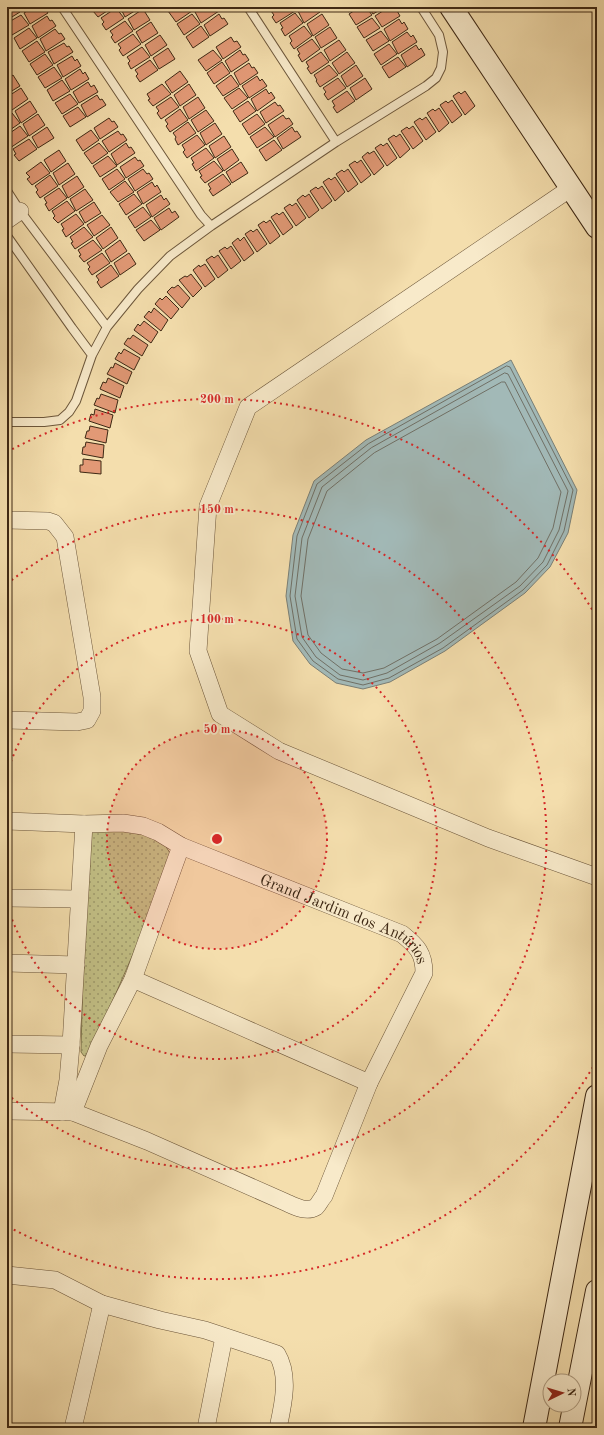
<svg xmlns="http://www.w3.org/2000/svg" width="604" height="1435" font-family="'Old Standard TT',serif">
	<defs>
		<pattern id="grass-dots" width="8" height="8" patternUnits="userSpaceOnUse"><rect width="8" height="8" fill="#c2bf85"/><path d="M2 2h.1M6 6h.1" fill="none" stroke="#9f9b6c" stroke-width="1.8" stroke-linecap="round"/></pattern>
	</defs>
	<rect width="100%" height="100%" fill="#f4dead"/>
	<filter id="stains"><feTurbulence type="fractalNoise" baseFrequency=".005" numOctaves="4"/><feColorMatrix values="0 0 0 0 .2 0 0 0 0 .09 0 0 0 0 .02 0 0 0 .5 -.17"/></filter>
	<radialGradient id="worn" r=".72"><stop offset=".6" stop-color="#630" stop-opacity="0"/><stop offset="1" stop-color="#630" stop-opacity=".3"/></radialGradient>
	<path fill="url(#grass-dots)" stroke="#80744c" d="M139,829L163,842L170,853L171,867L89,1055L84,1056L81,1052L86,843L92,831Z"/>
	<path fill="#a2b9b7" stroke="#7a7f76" d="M511,360L577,490L568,533L550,567L525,593L445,651L390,682L363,689L336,683L310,664L293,641L286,596L293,535L314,481L366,440Z"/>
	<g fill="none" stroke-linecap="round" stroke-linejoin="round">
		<path stroke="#707066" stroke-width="1" d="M507,366L510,367L573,490L564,531L547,565L523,590L443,648L389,678L363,685L338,679L313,661L297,639L290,596L297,536L317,484L368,444Z
			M505,373L508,374L568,491L559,530L543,562L520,586L440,643L387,673L363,680L340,675L316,657L302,637L295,596L302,538L322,487L371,448Z
			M502,382H505L561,492L553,528L538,558L516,582L437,639L384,668L363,673L342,669L321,653L308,635L301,596L308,539L327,491L374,453Z"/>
	</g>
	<path fill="#e29976" stroke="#3e2814" d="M7,7H17L20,12L7,20Z
		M33,7H44L48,13L30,24L24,13Z
		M94,7H113L98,17L93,11L95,9Z
		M120,7H141L125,17Z
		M174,7H189L192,11L176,22L168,11Z
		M202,7H217L219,11L201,23L195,12Z
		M276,7H292L295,11L276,23L272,17L274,15L271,11Z
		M304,7H317L320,12L304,23L298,11Z
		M344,7H356L348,12Z
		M360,7H366L372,15L356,25L349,14Z
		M370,7H385L373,14L369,8Z
		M389,7H391L394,11L396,9L400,16L382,27L375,16Z
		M116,8L124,18L106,30L102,24L104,22L101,18Z
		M143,9L150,20L134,30L128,19Z
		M295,13L303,23L285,36L281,29L283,28L280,23Z
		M192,14L200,24L184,35L177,24Z
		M219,14L222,19L224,18L228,24L210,36L204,25Z
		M322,14L329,25L313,36L307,24Z
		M21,15L29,25L12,35L7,27V23Z
		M47,16L50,21L52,20L56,26L38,38L32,26Z
		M372,18L380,28L364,38L357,27Z
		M399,19L402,24L404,22L408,29L390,41L384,29Z
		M125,21L133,31L115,43L111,37L113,35L110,31Z
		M151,22L158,33L142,43L136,32Z
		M201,26L209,37L193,48L186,37Z
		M304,26L312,36L294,49L290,43L292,41L289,36Z
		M330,27L337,38L321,48L315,37Z
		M29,28L37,38L20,49L14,38Z
		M55,29L59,34L61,33L65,39L46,51L40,39Z
		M381,31L389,41L373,51L366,40Z
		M407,32L411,37L413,35L417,42L398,54L392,42Z
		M133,34L141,44L123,56L119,50L121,48L118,44Z
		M160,35L167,45L151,56L145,45Z
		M231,37L234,42L237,41L241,47L223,59L216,47Z
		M312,39L320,49L302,62L298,55L300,54L297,49Z
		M339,40L346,50L330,61L324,50Z
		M37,41L45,52L29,62L22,51Z
		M64,43L67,47L69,46L73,52L54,64L48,52Z
		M389,44L397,54L381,65L374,54Z
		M416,45L419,50L421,48L425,55L407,67L401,55Z
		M142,47L150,57L131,69L128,63L130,61L127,57Z
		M168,48L175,59L159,69L153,58Z
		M213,50L222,60L206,71L198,60Z
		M240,50L243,55L245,54L249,60L231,72L225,61Z
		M321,52L329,62L311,74L307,68L309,67L306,62Z
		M347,52L355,63L339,74L332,63Z
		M45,54L53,65L37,75L30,64Z
		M72,56L75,61L77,59L81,66L63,77L57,65Z
		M398,57L406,67L389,78L382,67Z
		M150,60L158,70L140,82L136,76L138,74L135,70Z
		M222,62L230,73L214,84L207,73Z
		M249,63L252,68L254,67L258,73L240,85L234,73Z
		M329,65L338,75L320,87L316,81L317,80L314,75Z
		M356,65L363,76L347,87L341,76Z
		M54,67L62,78L45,88L38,77Z
		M80,69L83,74L85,72L89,79L71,90L65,79Z
		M180,71L188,82L172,93L165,82Z
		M13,75L20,86L7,94V79Z
		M231,75L239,86L223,96L216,86Z
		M257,76L260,81L262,79L267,86L249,98L242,86Z
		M338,78L346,88L328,100L324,94L326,92L323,88Z
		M365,78L372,89L356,100L350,88Z
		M62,80L70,91L53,101L47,90Z
		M88,82L91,87L94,85L98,92L79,103L73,92Z
		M162,84L171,94L153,106L148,100L150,99L147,94Z
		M189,84L196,95L180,106L174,95Z
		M21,88L28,99L12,110L8,104L9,103L7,97Z
		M239,88L248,98L232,109L224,98Z
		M266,89L269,94L271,92L275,98L257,111L251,99Z
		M347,91L355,101L337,113L333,107L335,106L332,101Z
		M465,91L475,106L465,115L453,96L459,92L461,94Z
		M70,94L78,104L62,114L55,103Z
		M97,95L100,100L102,99L106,105L87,117L81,105Z
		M171,97L179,107L161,119L157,113L159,111L156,107Z
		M198,97L205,108L189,119L183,107Z
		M452,100L462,115L452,123L440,105L446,101L448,103Z
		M30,101L37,112L21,123L15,111Z
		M248,101L256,111L240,122L233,111Z
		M275,102L278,106L280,105L284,111L266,123L260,112Z
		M78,107L86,117L70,127L63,116Z
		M439,108L449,123L439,132L427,113L433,109L435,111Z
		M180,109L188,120L170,132L166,126L168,124L165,120Z
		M206,110L214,121L198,132L191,120Z
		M12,113L20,123L7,132V116Z
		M38,114L45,125L29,136L23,124Z
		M257,114L265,124L249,135L242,124Z
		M283,115L286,119L289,118L293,124L275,137L268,125Z
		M426,117L436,132L426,140L414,122L420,118L422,120Z
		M109,118L112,122L114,121L118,127L100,139L94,128Z
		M188,122L196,133L178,145L175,139L176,137L173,133Z
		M215,123L222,134L206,145L200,133Z
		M20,126L28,136L10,148L7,144V135Z
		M413,126L423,141L413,149L401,131L407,127L409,129Z
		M47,127L54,138L38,148L32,137Z
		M265,127L274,137L257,148L250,137Z
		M292,127L295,132L297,131L301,137L283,149L277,138Z
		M91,130L99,140L83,151L76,140Z
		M118,131L121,135L123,134L127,140L109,152L102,141Z
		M400,134L410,149L400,158L388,139L394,135L396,137Z
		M197,135L205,145L187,158L183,152L185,150L182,145Z
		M224,136L231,147L215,158L209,146Z
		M29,139L37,149L19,161L14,155L16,154L13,149Z
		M274,140L282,150L266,161L259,150Z
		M99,143L108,153L92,164L84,153Z
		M126,143L129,148L131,147L135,153L117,165L111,154Z
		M387,143L397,158L387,166L375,148L381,144L383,146Z
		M206,148L214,158L196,171L192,164L194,163L191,158Z
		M232,149L239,160L224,171L217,159Z
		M59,150L66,161L51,172L44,160Z
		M374,151L384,166L374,175L362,157L368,152L369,154Z
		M108,156L117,166L100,177L93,166Z
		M135,157L138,161L140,160L144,166L126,178L120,167Z
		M361,160L371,175L361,183L349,165L355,161L357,163Z
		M214,161L223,171L205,183L200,177L202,176L199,171Z
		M41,162L50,173L32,185L27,179L30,177L26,173Z
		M241,162L248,173L232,183L226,172Z
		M68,163L75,174L59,185L53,173Z
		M117,169L125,179L109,190L102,179Z
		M143,169L147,174L149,173L153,179L135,191L128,179Z
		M348,169L358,184L348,192L336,174L342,170L344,172Z
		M223,174L231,184L213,196L209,190L211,189L208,184Z
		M50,175L58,186L40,198L36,192L38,190L35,186Z
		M77,176L84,187L68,198L62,186Z
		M335,177L345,192L335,201L323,182L329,178L331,180Z
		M125,181L134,192L118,202L110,192Z
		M152,182L155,187L157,185L161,192L143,204L137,192Z
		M322,186L332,201L322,209L310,191L316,187L318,189Z
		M59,188L67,198L49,211L45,204L47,203L44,198Z
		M85,189L93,200L76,211L70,199Z
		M134,194L142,204L126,215L119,204Z
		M309,194L319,210L309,218L297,200L303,195L305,197Z
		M161,195L164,200L166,198L170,204L152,217L146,205Z
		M67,201L75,211L58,223L53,218L55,216L52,211Z
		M94,202L101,213L85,223L79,212Z
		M296,203L306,218L296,226L284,208L290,204L292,206Z
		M143,207L151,217L135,228L128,217Z
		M169,208L172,213L175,211L179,217L161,230L154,218Z
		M283,212L293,227L283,235L271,217L277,213L279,215Z
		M76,214L84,224L66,237L62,230L64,229L61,224Z
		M102,215L110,225L94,236L87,225Z
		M151,220L160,230L144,241L136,230Z
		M270,220L280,236L270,244L258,225L264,221L266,223Z
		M84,227L93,237L75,249L71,243L73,242L70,237Z
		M111,227L118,238L103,249L96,238Z
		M257,229L267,244L257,252L245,234L251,230L253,232Z
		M244,237L254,253L244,261L232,243L238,238L240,241Z
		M93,240L102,250L84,262L79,256L81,255L78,250Z
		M120,240L127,251L111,262L105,251Z
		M231,246L241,261L231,269L219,251L225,247L227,249Z
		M102,253L110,263L92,275L88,269L90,267L87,263Z
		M129,253L136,264L120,275L114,263Z
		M218,255L228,270L218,278L206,260L212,256L214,258Z
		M205,264L215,279L205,287L193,270L199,265L200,267Z
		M111,265L119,276L101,288L97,282L99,280L96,276Z
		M191,274L202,288L193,297L179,280L185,276L187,277Z
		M178,285L190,298L182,308L167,292L172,287L174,288Z
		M166,296L179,309L171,319L155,304L160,298L162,300Z
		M154,308L168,320L161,331L144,317L149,311L151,313Z
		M144,321L158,332L151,343L134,330L138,324L140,326Z
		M133,335L148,345L142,356L124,344L128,338L130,339Z
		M124,349L140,358L134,370L115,359L119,352L121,354Z
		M115,363L132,372L127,384L107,374L111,367L113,368Z
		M108,378L124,386L120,398L100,389L103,382L106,383Z
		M101,394L118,400L115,413L94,405L97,398L99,399Z
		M95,409L113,415L110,428L89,421L91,414L94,415Z
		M90,426L108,430L106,443L85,438L87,431H89Z
		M86,442L104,445L103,458L82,454L83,447H85Z
		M83,459L101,461V474L80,472V465H83Z"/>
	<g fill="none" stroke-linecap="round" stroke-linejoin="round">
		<g stroke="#6c563a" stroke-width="10">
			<path id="lane" d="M62,7L201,215L211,226
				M248,7L336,142
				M7,191L20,211L107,327
				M7,236L72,328L92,355
				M7,422H44L60,420L69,412L76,401L92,355L107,327L138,289L170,256L211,226L336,142L426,86L436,78L441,68L443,52L439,35L421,7"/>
		</g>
		<g stroke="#6c563a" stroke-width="18">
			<g id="street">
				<path d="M571,188L248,407L208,506L198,651L220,714L279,751L488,838L597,877"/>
				<path d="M7,220L20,211"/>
				<path d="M7,520L48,521L54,523L65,537L92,697V711L87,720L77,722L7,720"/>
				<path id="s1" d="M7,821L84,824L123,823L143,826L158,832L181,846L402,934C417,946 424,953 424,973L369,1083L324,1196C321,1199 319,1204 316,1207C306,1213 294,1206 285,1202L147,1141L73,1112L7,1111"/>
				<path d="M7,898L79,899"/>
				<path d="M7,963L76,965"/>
				<path d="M133,979L369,1083"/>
				<path d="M7,1044L71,1045"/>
				<path d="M62,1112L68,1080L71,1045L84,824"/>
				<path d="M73,1112L99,1046L133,979L181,846"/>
				<path d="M7,1275L55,1280L102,1304L160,1320L205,1330L277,1354C290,1376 283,1405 278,1428"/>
				<path d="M73,1428L102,1304"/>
				<path d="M206,1428L224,1337"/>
			</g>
		</g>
		<g stroke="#3e2814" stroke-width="24">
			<path id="secondary" d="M451,7L597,227
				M534,1428L597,1096
				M570,1428L597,1291"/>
		</g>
		<use href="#lane" stroke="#f8eaca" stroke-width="8"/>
		<use href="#street" stroke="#f8eaca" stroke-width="17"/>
		<use href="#secondary" stroke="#f8eaca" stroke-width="22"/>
	</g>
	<circle cx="217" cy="839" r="110" fill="#d62828" fill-opacity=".12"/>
	<g fill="none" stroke="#d62828" stroke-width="2" stroke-dasharray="2 4">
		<circle cx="217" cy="839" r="110"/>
		<path d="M7 773A220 220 0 1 1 7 905"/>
		<path d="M7 584A330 330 0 1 1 7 1094"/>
		<path d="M596 1062A440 440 0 0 1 7 1226M7 452A440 440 0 0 1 596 616"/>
	</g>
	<g text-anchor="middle" stroke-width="3.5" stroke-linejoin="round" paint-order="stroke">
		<g font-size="16" fill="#3e2814" stroke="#f8eaca">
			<text dy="6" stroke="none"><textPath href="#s1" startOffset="360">Grand Jardim dos Antúrios</textPath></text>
		</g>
	</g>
	<circle cx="217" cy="839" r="6" fill="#d62828" stroke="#f8eaca" stroke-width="2"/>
	<g font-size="12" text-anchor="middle" font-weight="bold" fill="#d62828" stroke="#f8eaca" stroke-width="3.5" stroke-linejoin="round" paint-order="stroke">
		<text x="217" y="403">200 m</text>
		<text x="217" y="513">150 m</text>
		<text x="217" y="623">100 m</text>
		<text x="217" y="733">50 m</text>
	</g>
	<rect width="604" height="1435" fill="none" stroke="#f4dead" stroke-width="24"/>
	<rect x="8" y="8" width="588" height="1419" fill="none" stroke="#3e2814" stroke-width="2"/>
	<rect x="12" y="12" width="580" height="1411" fill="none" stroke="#3e2814"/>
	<g transform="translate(562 1393) rotate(85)"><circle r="19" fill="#f8eaca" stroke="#ae9c81"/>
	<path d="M0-3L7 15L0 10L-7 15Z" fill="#8f2418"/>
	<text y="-6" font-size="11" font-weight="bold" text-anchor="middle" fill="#3e2814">N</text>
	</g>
	<rect width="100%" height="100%" filter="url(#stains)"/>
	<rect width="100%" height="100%" fill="url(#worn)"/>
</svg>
